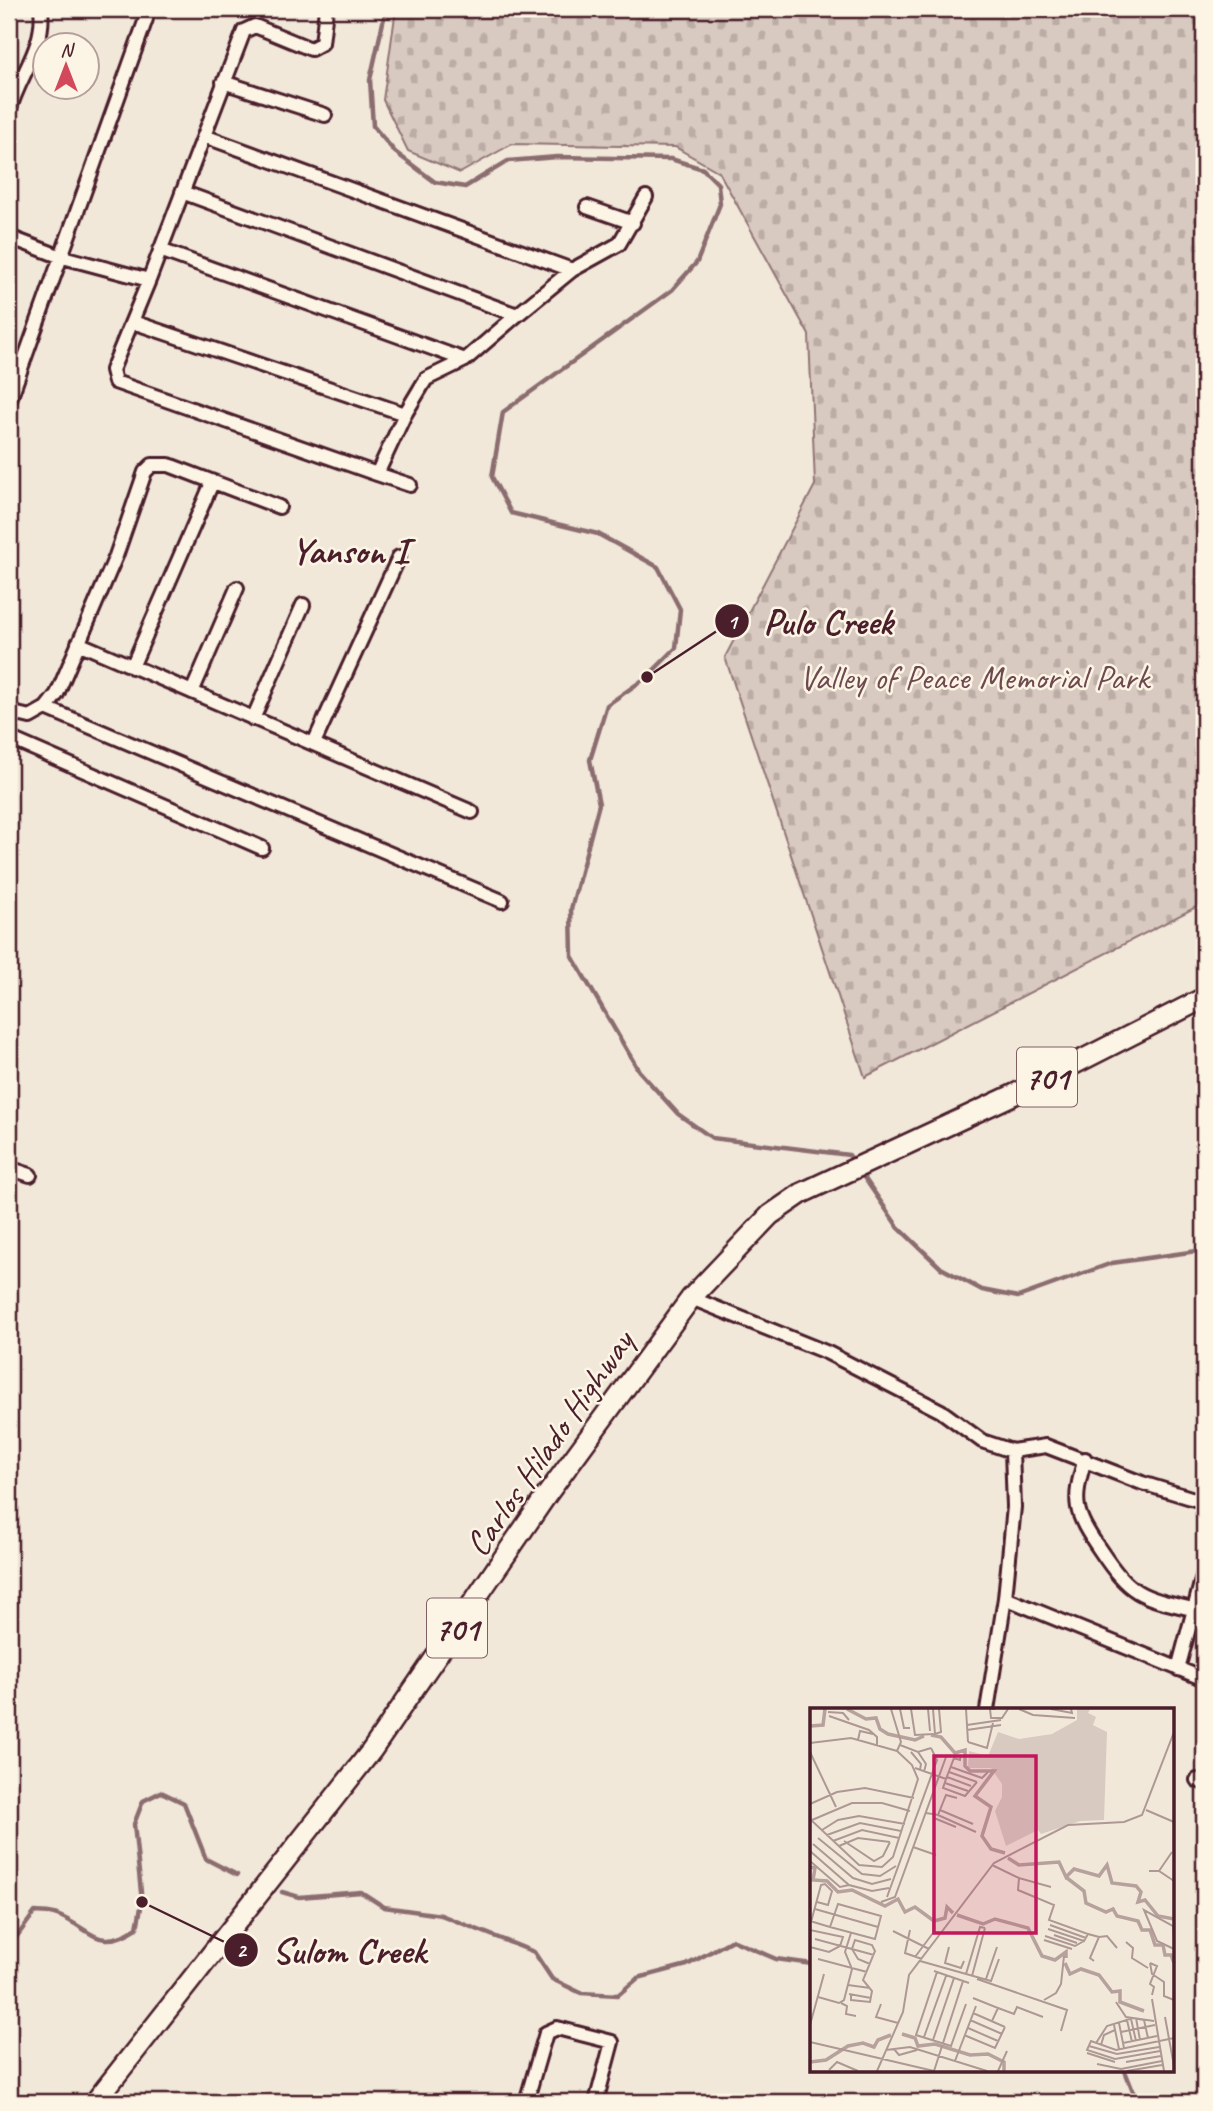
<svg xmlns="http://www.w3.org/2000/svg" width="1213" height="2111" font-family="Caveat,sans-serif">
	<defs>
		<pattern id="cemetery-stones" width="16" height="16" patternUnits="userSpaceOnUse" patternTransform="scale(1.75)"><rect width="16" height="16" fill="#d8cac0"/><path d="M2 7V4a2 2 0 0 1 4 0v3zM10 15v-3a2 2 0 0 1 4 0v3z" fill="#bbada5"/></pattern>
	</defs>
	<rect width="100%" height="100%" fill="#f1e8da"/>
	<filter id="ink" filterUnits="userSpaceOnUse"><feTurbulence type="fractalNoise" baseFrequency=".0143" numOctaves="2"/><feDisplacementMap in="SourceGraphic" scale="14" xChannelSelector="R" yChannelSelector="G"/><feConvolveMatrix kernelMatrix="1 2 1 2 8 2 1 2 1" color-interpolation-filters="sRGB"/></filter>
	<g filter="url(#ink)">
		<path fill="url(#cemetery-stones)" stroke="#917476" stroke-width="2" d="M396,9H1204V903L865,1077L725,657L815,485L809,335L719,172L675,147L512,144L460,173L408,151L383,100Z"/>
		<g fill="none" stroke-linecap="round" stroke-linejoin="round">
			<path stroke="#8b6d6f" stroke-width="4.5" d="M386,9L370,80L373,126L395,152L435,182L465,187L508,161L557,157L671,159L703,169L718,184L720,204L697,262L672,290L503,412L492,477L511,513L598,534L658,567L680,609L676,648L647,677L607,705L590,760L599,804L571,909L572,956L639,1071L678,1114L712,1138L849,1155L854,1162
				M861,1173L898,1227L941,1268L982,1290L1018,1297L1112,1263L1204,1250
				M282,1892L299,1897L361,1892L384,1907L441,1915L534,1952L552,1979L581,1993L618,1995L638,1978L687,1965L732,1940L776,1959L812,1964
				M9,1947L35,1912C42,1913 51,1912 57,1915C92,1928 97,1954 137,1928L142,1902L134,1824L143,1801L161,1792L184,1803L206,1859L237,1875
				M1125,2071L1135,2096L1152,2102"/>
			<g stroke="#4a1f2b" stroke-width="18">
				<path id="street" d="M223,82L325,115
					M9,112C18,76 46,47 41,9
					M204,136L572,270L619,244L646,197
					M182,192L517,315L572,270
					M587,207L633,223
					M9,237L59,256L149,280L244,31L255,26L311,49L322,43L326,9
					M160,250L465,360
					M149,280L112,370L115,382L377,474L405,414L426,379L465,360L517,315
					M133,322L405,414
					M9,402L146,19
					M377,474L410,485
					M78,643L472,812
					M132,667L212,483
					M192,692L237,588
					M46,708L502,901
					M9,712L30,717L46,708L57,694L116,556L145,472L152,465H169L279,507
					M253,719L303,605
					M9,738L262,848
					M314,743L399,557
					M9,1168L30,1175
					M691,1298L828,1353L941,1411L982,1441L1012,1451
					M1085,1459C1072,1503 1074,1512 1100,1550C1130,1595 1140,1597 1192,1609
					M1204,1502L1142,1483L1046,1446L1012,1451L1014,1507L1005,1598L1204,1679
					M1178,1669L1204,1572
					M987,1710L1005,1598
					M1197,1780L1204,1783
					M526,2102L546,2033L557,2028L612,2042L596,2102"/>
			</g>
			<g stroke="#4a1f2b" stroke-width="24">
				<path id="primary" d="M95,2102L372,1750L546,1496L691,1298L770,1215L802,1193L1015,1094L1204,998"/>
			</g>
			<use href="#street" stroke="#fcf5e5" stroke-width="12"/>
			<use href="#primary" stroke="#fcf5e5" stroke-width="19"/>
		</g>
	</g>
	<g text-anchor="middle" stroke-width="5" stroke-linejoin="round" paint-order="stroke">
		<g fill="#fcf5e5" stroke="#7f5f63" stroke-width="2">
			<rect x="1017" y="1047.5" width="60" height="59" rx="5"/>
			<rect x="427" y="1598.5" width="60" height="59" rx="5"/>
		</g>
		<g font-size="33" font-weight="bold" fill="#4a1f2b">
			<text x="1047" y="1089">701</text>
			<text x="457" y="1640">701</text>
		</g>
		<g font-size="35" fill="#6e4a50" stroke="#fcf5e5">
			<text x="974" y="689">Valley of Peace Memorial Park</text>
		</g>
		<g font-size="35" fill="#4a1f2b" stroke="#fcf5e5">
			<text transform="translate(549 1443) rotate(-55)" y="12">Carlos Hilado Highway</text>
		</g>
		<g font-size="37" font-weight="bold" fill="#4a1f2b" stroke="#fcf5e5">
			<text x="350" y="563">Yanson I</text>
		</g>
	</g>
	<g transform="translate(810 1708)">
		<rect width="364" height="364" fill="#f1e8da"/>
		<path d="M267,1H280L278,5L286,9L283,17L297,24L294,112L270,113L231,126L228,122L196,138L185,103L192,89V76L181,60H158L159,43L178,48L188,24L209,31L242,26L267,12Z" fill="#d8cac0"/>
		<path fill="none" stroke="#b6a19c" stroke-width="3.5" d="M37,1L56,11L66,10L70,21L78,26L105,32L114,28M0,18L13,17L15,1M121,27L131,29L145,45L155,42V58L160,63H184L165,88L181,99L172,128L181,141L195,145M198,150L209,157L249,154L256,169L264,161L289,168L297,157L302,175L326,178L331,184L328,194L335,192L348,208L364,211M0,159L5,160L3,172L17,173L28,184L42,182L75,198L88,191L95,204L105,199L124,213L135,210L137,199L143,205M257,170L274,183L276,195L296,204L303,201L307,208L328,213L332,222H340L345,237H353L355,247H361L364,255M147,207L173,216L185,211L218,220L232,248L245,252L256,244V250M255,255L260,266L271,261L289,267L302,284L310,283V294L334,303M92,326L105,330L108,338L125,336L160,347L178,346L194,354V363M0,354L16,352L38,338L53,335L64,339L68,332L81,327"/>
		<path fill="none" stroke="#ae9894" stroke-width="2" d="M81,1L91,34L87,43M90,1L94,20H100M101,1L105,27L124,26M118,1L120,23M123,1L125,26L131,24L129,1M156,1L158,34M185,1H180L181,10H192L198,1M209,1L223,7L265,10M241,1L262,5L261,1M18,4L33,5L39,12M19,8L59,22L67,29V37M157,17L191,12M157,22L191,17M48,32L50,23L63,26M158,34L177,40L183,15M0,35L41,30L87,43L102,57L108,71L83,149L72,159L49,157L0,111M90,37L108,44L121,40M0,44L26,99M101,44L111,56L110,62M108,44L116,56L114,64M141,59L172,70L178,64M105,60L136,71L144,50L150,52L151,47M139,64L167,74M137,69L161,78M136,71L133,80L155,88L167,74M135,75L158,83M0,96L27,84L55,80L104,90M130,102L163,116M336,102L364,114M116,105L128,107L136,87L147,90M128,107L166,124M124,110L146,119M2,112L42,95H72L100,103M12,122L28,112L49,108L95,116M17,127L50,115L91,123M8,130L52,166L70,168L86,158M23,133L52,122L89,130M34,133L64,153L73,148L80,134M3,136L43,170L62,176L81,171M29,138L48,130L80,134M103,139L126,147M0,143L39,177L62,183L79,180M0,153L30,179L39,177M182,157L209,170M339,163H349L364,173M349,163L362,144M77,189L127,52L121,40M71,194L85,189L136,49M5,201L68,219M0,213L20,219L65,231L71,208L28,196L20,219M1,214L11,177L15,176L22,183L18,197L7,194M240,217L276,230M238,221L274,233L278,226L239,212L244,197L208,182L209,170L241,179M0,222L33,229L30,238L19,244L0,239M100,222L95,245L112,251M83,223L119,241M278,226L289,229L280,250L284,253M244,227L267,235M235,228L265,238L274,233M289,229L297,228L307,240M5,231L64,247M234,232L262,241M364,232L363,218L334,202L347,233L364,241M316,234L323,240L322,250L338,260M139,239L135,255L151,260L154,253M105,249L123,225V213M8,251L57,264M110,253L181,273L189,251M340,255L342,266L354,274V288L364,292M340,255L347,258L340,276L344,279L342,287M124,263L159,275M127,264L106,327L141,338L156,296M156,266L170,219L175,220M162,268L175,220M167,271L257,302L251,323M176,271L187,239M38,277L60,280M39,286L61,290M41,287V292L60,294L62,283L53,272L65,243L62,237L45,232L42,241L48,251L60,256M8,289L29,295L34,292L42,261L35,244L41,225M163,290L188,300L182,313M342,291L354,363M234,292L246,285L251,276L254,248M306,294L316,309L344,313M31,295L37,298L36,306L46,308M71,296L66,309L88,315M188,300L204,306L207,299L233,309M163,305L195,319M355,309L364,358M326,310L330,332M321,311L326,333M160,312L192,326M317,312L322,334M309,315L314,340M0,317L14,266M304,317L309,341M158,320L188,333M311,324L345,317M154,327L185,340L195,319M114,329L136,268M123,332L144,270M0,334L124,363M286,335L297,318L323,310L334,312L338,330M313,335L347,328M291,337L294,327L305,322M279,338L307,346L349,339M84,341L89,347L107,342M76,342L100,339L177,363M350,343L305,351L277,342L281,333L306,342L364,330M277,345L305,354M145,353L166,298M316,354L351,348M287,356L311,361L352,353M19,362L27,354L48,363M67,363L93,304L99,267L184,155L258,117L314,114L332,107L364,24M124,363L153,273M188,363L197,343M317,363L352,357"/>
		<path fill="#c2185b" fill-opacity="0.15" stroke="#c2185b" stroke-width="3.5" d="M124,48H226V225H124Z"/>
		<rect width="364" height="364" fill="none" stroke="#4a1f2b" stroke-width="3.5"/>
	</g>
	<path fill="none" stroke="#4a1f2b" stroke-width="2.5" d="M647 677L732 621M142 1902L241 1950"/>
	<g fill="#4a1f2b" stroke="#fcf5e5" stroke-width="2.5">
		<circle cx="647" cy="677" r="7"/>
		<circle cx="142" cy="1902" r="7"/>
		<circle cx="732" cy="621" r="18"/>
		<circle cx="241" cy="1950" r="18"/>
	</g>
	<g font-size="21" text-anchor="middle" font-weight="bold" fill="#fff">
		<text x="732" y="629">1</text>
		<text x="241" y="1957">2</text>
	</g>
	<g font-size="37" text-anchor="middle" font-weight="bold" fill="#4a1f2b" stroke="#fcf5e5" stroke-width="5" stroke-linejoin="round" paint-order="stroke">
		<text x="828" y="634">Pulo Creek</text>
		<text x="349" y="1963">Sulom Creek</text>
	</g>
	<rect width="1213" height="2111" fill="none" stroke="#fcf5e5" stroke-width="35"/>
	<rect x="18" y="18" width="1178" height="2076" fill="none" stroke="#4a1f2b" stroke-width="2.5" filter="url(#ink)"/>
	<g transform="translate(66 66)"><circle r="33" fill="#fcf5e5" stroke="#b59f9b" stroke-width="2"/>
	<path d="M0-5L12 26L0 18L-12 26Z" fill="#d1495b"/>
	<text y="-10" font-size="19" font-weight="bold" text-anchor="middle" fill="#4a1f2b">N</text>
	</g>
</svg>
